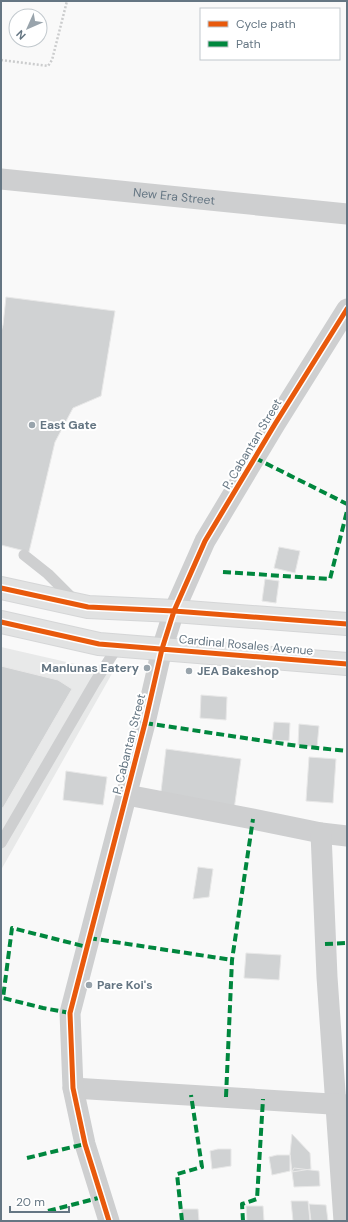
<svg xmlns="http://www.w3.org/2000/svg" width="348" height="1222" font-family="'DM Sans',sans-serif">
	<rect width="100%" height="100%" fill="#f9f9f9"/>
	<path fill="#e8e9e9" d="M1,647L84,666L114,670L1,870Z"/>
	<path fill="#d0d2d3" stroke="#e8e8e8" d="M6,297L115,311L101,396L73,408L55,442L29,552L1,545V332L3,325Z
		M279,547L300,551L295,573L274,568Z
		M265,579L279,581L276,603L262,601Z
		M1,666L58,680L72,689L3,808L1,807Z
		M201,695L227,697L226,720L200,718Z
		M274,722L290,723L289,741L272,740Z
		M299,724L319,726L317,747L298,745Z
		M166,749L241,759L234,810L160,800Z
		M309,757L336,759L333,803L306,801Z
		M66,771L107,777L103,805L63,800Z
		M198,867L213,869L209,897L193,899Z
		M246,953L281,955L279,980L244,978Z
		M292,1134L310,1153L311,1169L292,1172L290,1154Z
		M218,1149H231V1166L212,1169L210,1151Z
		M277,1155H290V1171L272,1175L269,1157Z
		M294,1168L319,1171L320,1186L294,1187L292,1172Z
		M291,1201H308L310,1221H293Z
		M309,1204L326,1205L328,1221H311Z
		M246,1206H263L264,1221H247Z
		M181,1209H198L199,1221H182Z"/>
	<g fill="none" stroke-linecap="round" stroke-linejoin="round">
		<g stroke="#d5d6d7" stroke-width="24">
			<path id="secondary" d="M1,588L88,607L174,611L347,624
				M1,622L99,644L347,664"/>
		</g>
		<path stroke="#cbcccd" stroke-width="2.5" stroke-dasharray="2 2" stroke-linecap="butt" d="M1,60L48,66L52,60L67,1"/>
		<path stroke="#cecfd0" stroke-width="11" d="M24,555L48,574L75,601
			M1,843L95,682L118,646"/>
		<g stroke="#cecfd0" stroke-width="21">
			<path id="s1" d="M1,179L347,214"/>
			<path d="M127,795L253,819L321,833L347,836"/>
			<path d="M321,833L327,977L344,1221"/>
			<path d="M73,1088L347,1105"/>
			<path d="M109,1221L85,1144L73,1088L70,1013L145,723L162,649L174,611L205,541L275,424L347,309"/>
		</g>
		<use href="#secondary" stroke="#e1e2e2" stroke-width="22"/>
		<path stroke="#00873e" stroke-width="4" stroke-dasharray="8 4" stroke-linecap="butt" d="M255,458L347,504
			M223,572L330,579L347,511
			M145,723L298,746L347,751
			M89,938L232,960
			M325,944L347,943
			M70,1013L43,1008L3,998L12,928L87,947
			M226,1097L232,960L253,819
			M27,1158L85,1144
			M48,1211L102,1197
			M182,1221L177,1174L202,1167L191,1095
			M243,1221L242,1204L257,1199L263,1099"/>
		<g stroke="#fff" stroke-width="8">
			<path id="cycleway" d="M1,588L88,607L174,611L347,624
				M1,622L99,644L347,664
				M109,1221L85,1144L73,1088L70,1013L145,723L162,649L174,611L205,541L275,424L347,309"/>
		</g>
		<use href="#cycleway" stroke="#e8590c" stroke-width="5"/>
	</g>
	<g fill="#99a4ac" stroke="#fff" stroke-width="1.5">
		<circle cx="32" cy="425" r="4"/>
		<circle cx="147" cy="668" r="4"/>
		<circle cx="189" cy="671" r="4"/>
		<circle cx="89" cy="985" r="4"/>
	</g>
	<g text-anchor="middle" stroke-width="4" stroke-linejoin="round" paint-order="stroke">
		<g font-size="12" fill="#657683" stroke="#fff">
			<text dy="4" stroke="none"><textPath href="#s1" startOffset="174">New Era Street</textPath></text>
			<text transform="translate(252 444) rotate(-59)" y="4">P. Cabantan Street</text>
			<text transform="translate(246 645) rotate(5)" y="4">Cardinal Rosales Avenue</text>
			<text transform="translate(129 744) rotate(-76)" y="4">P. Cabantan Street</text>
		</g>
		<g font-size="12" font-weight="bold" fill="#657683" stroke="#fff" text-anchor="start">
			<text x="40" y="429">East Gate</text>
			<text x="139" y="672" text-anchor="end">Manlunas Eatery</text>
			<text x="197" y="675">JEA Bakeshop</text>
			<text x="97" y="989">Pare Koi's</text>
		</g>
	</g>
	<rect width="348" height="1222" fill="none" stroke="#657683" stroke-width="4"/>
	<rect x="200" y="8" width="140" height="52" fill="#ffffff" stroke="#c1c8cd"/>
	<rect x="208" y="21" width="20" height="6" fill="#e8590c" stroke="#c1c8cd"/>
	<text x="236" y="28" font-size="12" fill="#657683">Cycle path</text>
	<rect x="208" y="41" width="20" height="6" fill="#00873e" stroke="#c1c8cd"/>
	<text x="236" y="48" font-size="12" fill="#657683">Path</text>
	<g transform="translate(28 28) rotate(225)"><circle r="19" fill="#ffffff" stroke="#c1c8cd"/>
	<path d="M0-3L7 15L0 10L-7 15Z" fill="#99a4ac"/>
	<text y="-6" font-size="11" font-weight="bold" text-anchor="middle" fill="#657683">N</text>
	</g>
	<path d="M10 1206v6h59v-6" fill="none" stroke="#657683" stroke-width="2"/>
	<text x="16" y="1206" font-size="12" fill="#657683" stroke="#ffffff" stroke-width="3" paint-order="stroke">20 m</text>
</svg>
